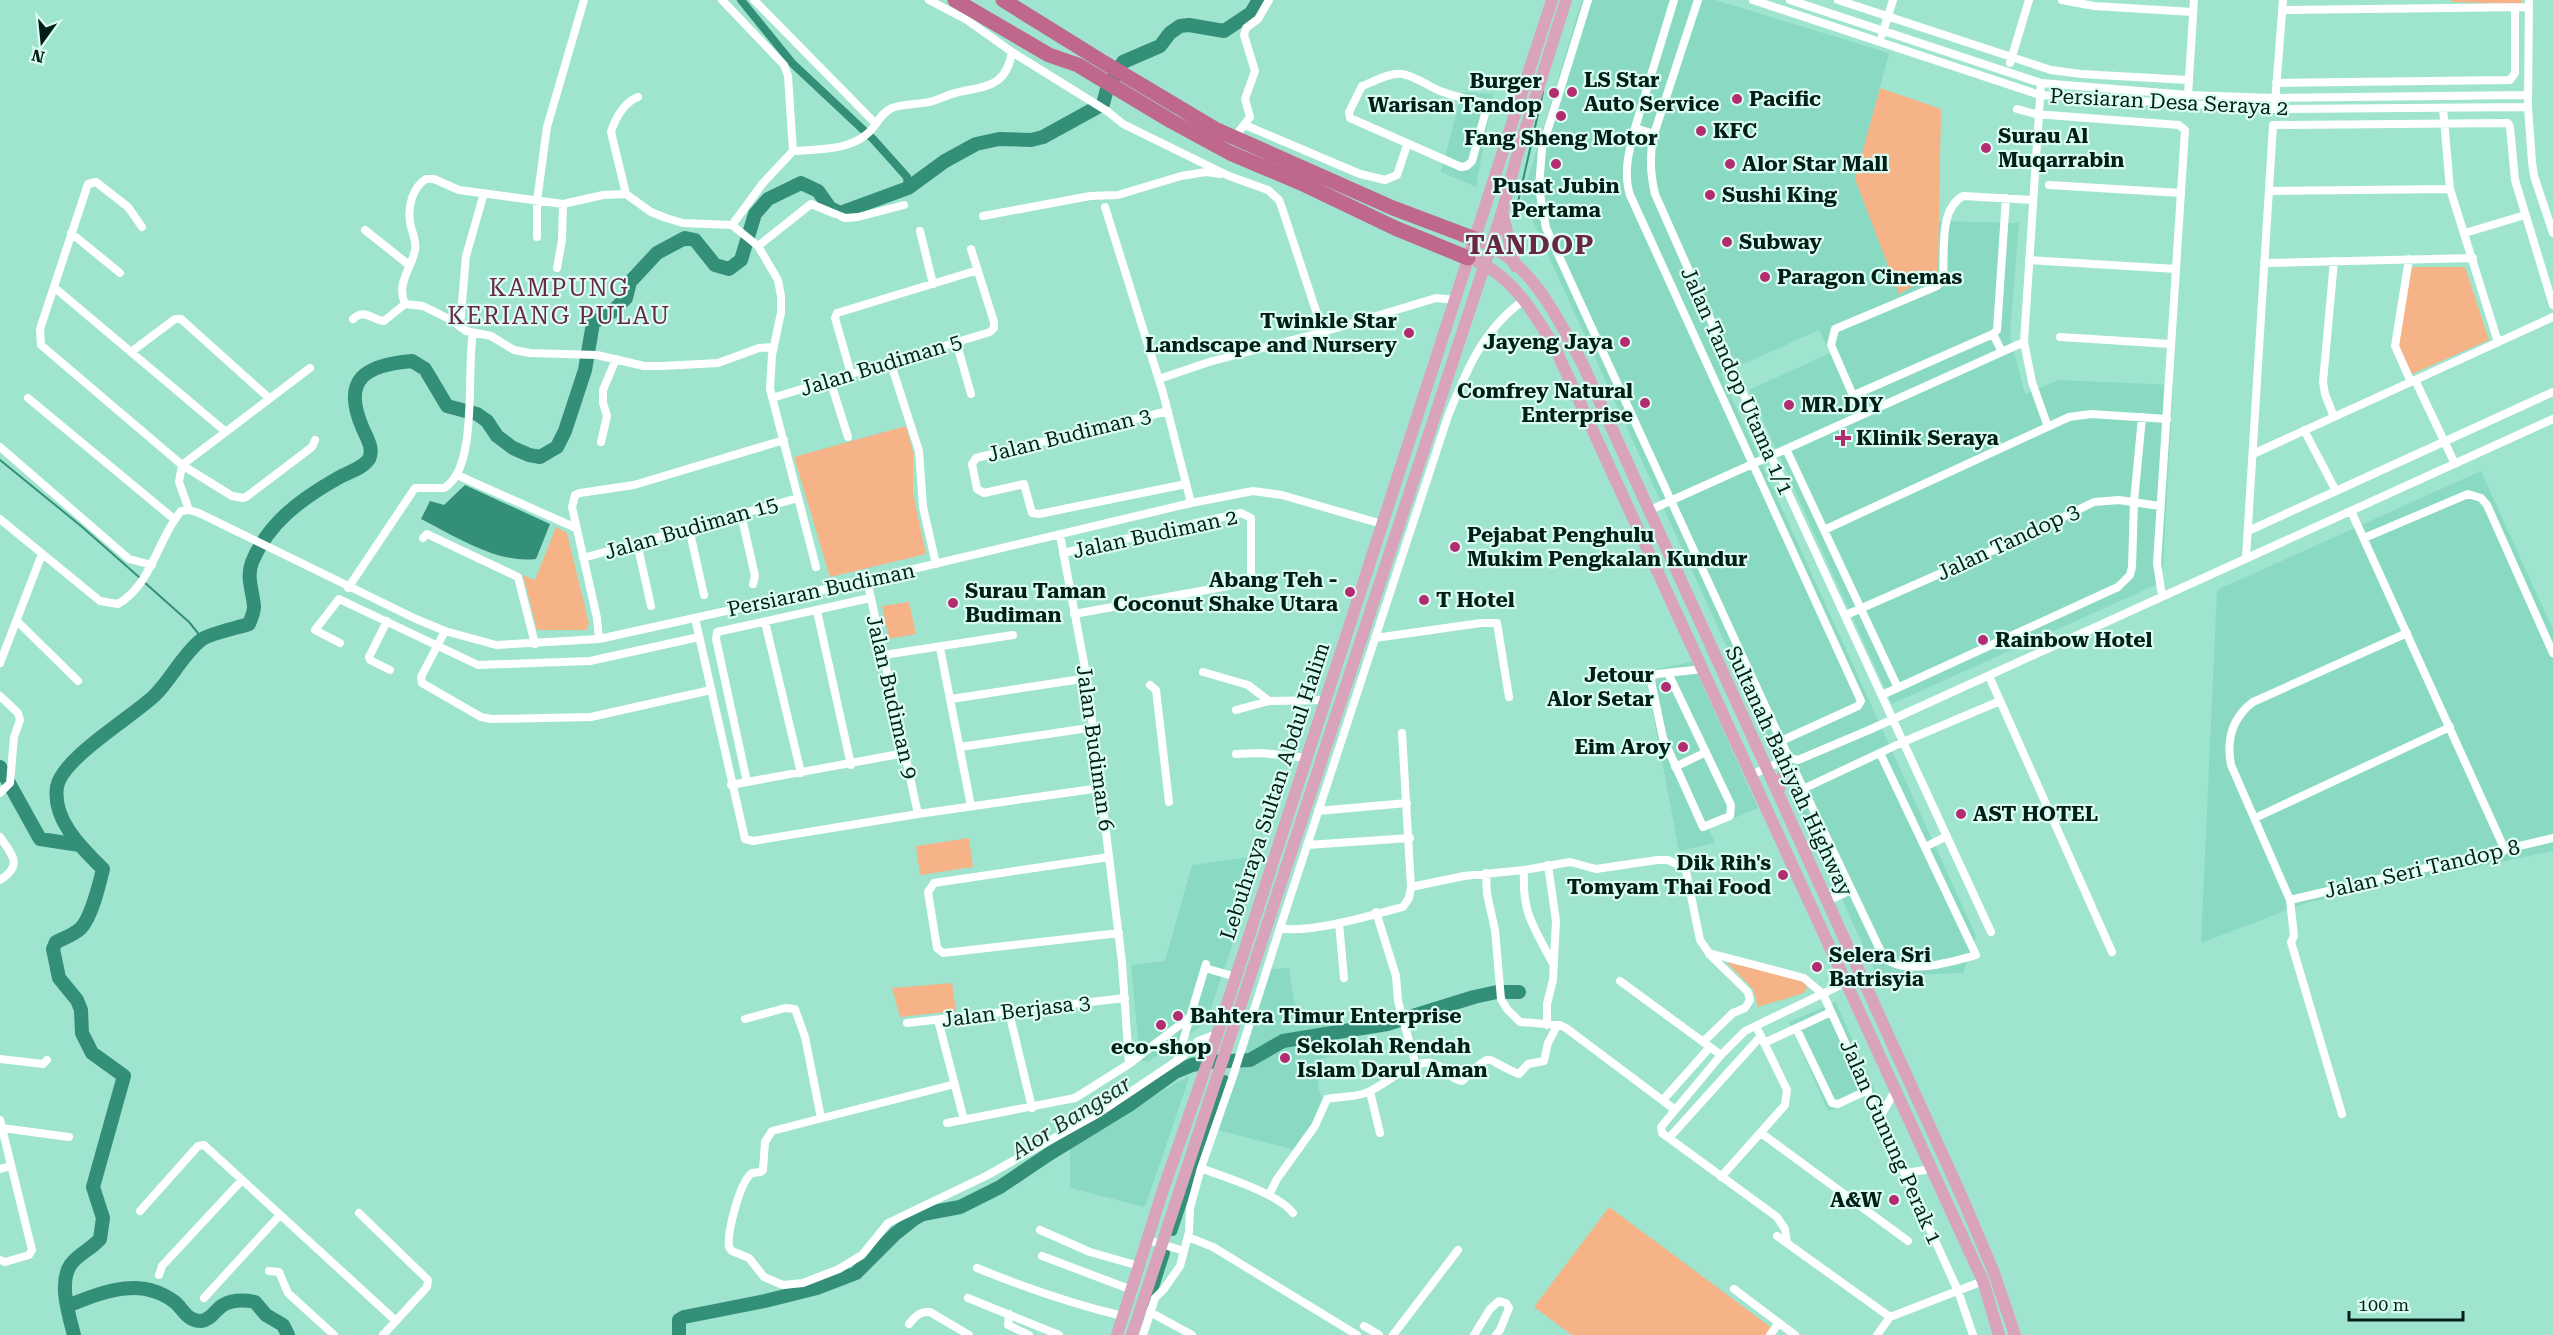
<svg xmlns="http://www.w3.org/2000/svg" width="2553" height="1335" font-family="'Roboto Serif',serif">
	<rect width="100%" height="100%" fill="#9fe4cf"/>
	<path fill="#8adac3" d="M1582,0H1715L1889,53L1856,179L1938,272L1939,221L2019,223L2010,336L2025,394L2059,380L2173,385L2162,582L1892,704L1749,390L1830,353L1819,330L1721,374L1976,936L1963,973L1877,976L1522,198Z
		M1462,92L1493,94L1476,187L1441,172Z
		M2481,471L2553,630V851L2306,903L2201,943L2217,590Z
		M1692,662L1758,808L1709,829L1715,843L1679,851L1645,671Z
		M1263,855L1206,1023L1148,1062L1140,1060L1131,965L1165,961L1192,865Z
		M1289,968L1295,1005L1302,1010L1328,1009L1331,1056L1320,1060L1318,1089L1323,1099L1307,1139L1296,1150L1217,1130L1243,1063L1269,969Z
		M1836,1002L1875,1091L1828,1111L1789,1022Z
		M1190,1075L1145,1207L1070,1188V1145Z"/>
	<path fill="#f6b388" d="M2452,0H2521V4L2452,2Z
		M1880,88L1941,109L1938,272L1899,294L1855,179Z
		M2407,267H2465L2489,340L2412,374L2398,345Z
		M906,426L913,452V493L926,554L830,577L794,457Z
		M556,527L567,533L589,624L586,630H537L523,575L535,580Z
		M909,602L916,634L889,639L882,606Z
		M969,838L973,867L920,875L916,846Z
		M1726,962L1803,980L1807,987L1804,993L1758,1007L1753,989Z
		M952,983L956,1011L900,1017L892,988Z
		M1609,1207L1772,1328L1766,1335H1572L1534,1307Z"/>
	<path fill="#348f79" d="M465,485L550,524L536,559C497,564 455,536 421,519L430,501L444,505Z"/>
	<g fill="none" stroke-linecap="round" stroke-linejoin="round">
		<path stroke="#348f79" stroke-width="2" d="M1515,215L1543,92
			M0,460L81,526L140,578
			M144,582L189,622L202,638"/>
		<path stroke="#348f79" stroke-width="8" d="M741,0L793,64L873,139L907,177L908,188
			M1173,1232L1225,1079
			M1150,1303L1166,1253"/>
		<path stroke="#348f79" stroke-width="14" d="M0,767L40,839L80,845
			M67,1306C103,1292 141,1275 176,1303C184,1311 188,1321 201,1321C211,1320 215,1310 223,1305C232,1300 245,1300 255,1302L266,1315L283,1325L288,1335
			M74,1335C69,1315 58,1283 71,1264C79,1254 91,1249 100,1239L103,1218L93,1187L124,1076L92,1053L82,1033L81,1010L77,1000L59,978L53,949L56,942C64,938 74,935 81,928C92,916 99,885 103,869C82,848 52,820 57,787C62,758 132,717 154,696C171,680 182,655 201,640C210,633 237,628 249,624C251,619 254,612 254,607C253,591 246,578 252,562C269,522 301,499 338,478C348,472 362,469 369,459C374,449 367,438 363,429C341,379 365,365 412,361L425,369L447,406L477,414L487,421L497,436L513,448L529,455L540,457L557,447L565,431L585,370L593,323L612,312L626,298L630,282L657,253L685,238L695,240L715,265L729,269L741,260L755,214L768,199L801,183L818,191L830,208L840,213L908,188L945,161L976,144L999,139L1031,140L1043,137L1103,104L1107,89L1123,62L1160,46L1170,33L1180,26L1189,25L1224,31L1251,13L1259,0
			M679,1335V1320L684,1317L765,1301L817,1288L856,1273L895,1234L914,1219L923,1214L960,1207L1000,1187L1049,1154L1129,1105L1175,1072L1192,1065L1208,1062L1250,1060L1283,1041L1387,1024L1474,997L1497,992H1519"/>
		<path stroke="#fff" stroke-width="8" d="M722,0L784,65L788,76L793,151L763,183L732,225L758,246L778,280L781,296V313L772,355L770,389L816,567
			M754,0L876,124
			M929,0L967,20L1012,52L1107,111L1123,124L1229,176L1268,190L1279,200L1282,208L1323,332
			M1588,0L1542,148L1539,188L1546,228L1789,758
			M1698,0L1654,134C1649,155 1650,173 1655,194L1771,456L1991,932
			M1753,0L2040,95L2274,109L2528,107
			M1790,0L2041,83L2188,95L2275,98L2528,95
			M1838,0L2051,70L2081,74L2189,80
			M2062,0L2094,6L2193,12
			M2529,0L2528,107L2532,162L2534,176L2553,233
			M2282,10L2529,7
			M1882,35L1893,0
			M2010,63L2029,0
			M2041,83L2024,342L2032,382L2048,427
			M2276,83L2510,80L2515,73V8
			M2188,95L2194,0
			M1488,103L1472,161L1467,166L1461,167L1350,118L1349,112L1362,86C1373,82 1390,72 1402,74C1415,76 1428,86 1440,91C1464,100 1492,104 1517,110
			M2275,103L2283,0
			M2443,108L2450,189L2498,342
			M2017,109L2035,114L2179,125L2185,130L2157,563L2162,596
			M1245,125L1360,174L1385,180L1397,175L1407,145
			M1635,128C1629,150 1623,173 1630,195L1861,701L1858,706L1781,741
			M1654,134L1635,128L1674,0
			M1234,138L1250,117L1245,99L1255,71L1244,35L1246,28L1258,19L1269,0
			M793,151C818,149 847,151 867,134C877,126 880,113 892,108C905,103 920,105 933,101C940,99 947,95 955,93C983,86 1006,89 1012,52
			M2049,185L2181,193
			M2269,191L2450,189
			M626,194L611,132C615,119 624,102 638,97
			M1105,207L1163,393L1191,503
			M983,216L1090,196L1118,195L1181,176L1206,172L1220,174
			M732,225L683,223L666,218L651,212L626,194L603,195L563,204L459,190L434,179H426C412,188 408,206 410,222C411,231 417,240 415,250C411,270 396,283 405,304L423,306L451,320L466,331L491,336L514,350L530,353L597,355L644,366H662L718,363L759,348L774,347
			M142,227L128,207L96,182L88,184L40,329L41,345L182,465L232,496L243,498L246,497L312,447L315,440
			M365,230L409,265
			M920,231L933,284
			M71,233L120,273
			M2465,233L2525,215
			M537,237V201L547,127L584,0
			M758,246L811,204L845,218L858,217L904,205
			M2409,259L2395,346L2411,382
			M2029,260L2176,269
			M2264,263L2473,258
			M557,268L562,240L563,204
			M55,288L226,432
			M353,319C365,308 370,319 384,321L405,304
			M460,326L466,256L484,193
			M1993,334L2001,350
			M2060,337L2171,344
			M956,341L971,394
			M131,352L175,319H181L269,398
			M890,361L919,451L923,507L936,564
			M851,374L835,318L837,313L978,270
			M1159,379L1209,362L1323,332L1436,298L1455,300
			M830,380L848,437
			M2415,380L2455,464
			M1852,396L1993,334L1997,330L2006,198
			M28,398L174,519
			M772,398L990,332L994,328V322L971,249
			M1168,411L976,458L972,464L977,489L984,493L1024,484L1032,513L1039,514L1186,484
			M1861,414L1831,345L1835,329L1937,286L1942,281L1943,274C1945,249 1939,209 1963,196L2033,200
			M2334,417L2325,394L2323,382L2334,261
			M2304,430L2336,491L2553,392
			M601,442L607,416L603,403V390L616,359
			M0,447L129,559L152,565
			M1786,449L1898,688
			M2253,454L2553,317
			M457,475L576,528
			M189,510L179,482L182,465L310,368
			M1648,511L2024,342
			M2351,511L2505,850
			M741,514L755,576L753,584
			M0,519L100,601L118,604C152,584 157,540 181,511L189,510L199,513L416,619L445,631L496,645L599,639L867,580L1191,503L1253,491L1282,495L1382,524
			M689,528L704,595
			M1824,530L2069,417L2091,414L2167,419
			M2248,531L2336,491
			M1060,535L1087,679L1122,962L1129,1064
			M423,538L427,534L518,577L535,644
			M2364,538L2468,494L2481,498L2487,505L2553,653
			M637,543L651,606
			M1063,553L1241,513L1251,518V585
			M583,558L798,498
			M2246,558L2273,125L2508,123L2510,127L2515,180L2553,305
			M867,580L918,814
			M348,588L415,488H444C479,468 466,370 473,333
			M817,611L851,765
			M1074,614L1228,586
			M1846,615L2012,542L2094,502L2119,500L2160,506
			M695,618L745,839L753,841L918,814L1100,788
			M17,621L78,681
			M387,621L369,657L370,660L390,670
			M765,622L801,773
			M445,631L421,677L422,683L481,717L491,719L591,717L711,690
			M1375,638L1481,623H1497L1509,697
			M599,639L597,618L572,507L575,495L580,493L634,485L784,440
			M340,643L315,630L339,599L478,665L590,661L699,637
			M940,648L971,806
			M884,655L1013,635
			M0,663L42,554
			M1203,672L1248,685L1269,701
			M1668,673L1731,805L1730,816L1703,827L1663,738L1651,681L1652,676L1657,674L1703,669
			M1989,676L2112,952
			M1150,685L1156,690L1169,802
			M1882,695L2118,587L2130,575L2132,567L2134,502L2142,417
			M0,696L18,713L20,720L14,737L10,783L0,793
			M951,699L1075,680
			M1236,710L1269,701L1326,700
			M1402,733L1411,887
			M960,747L1082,729
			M1236,754L1262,753L1307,758
			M1675,767L1706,752
			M1794,769L1883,956C1901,977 1952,962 1976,955L1880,753
			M1751,775L1789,758L1798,760L1869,730L2553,419
			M747,782L716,639L717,632L870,598
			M731,785L905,753
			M1803,789L1903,742L2000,701
			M1318,811L1407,803
			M2255,818L2450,727
			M0,837C13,856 23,865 0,880
			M1307,845L1410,838
			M1925,847L1947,836
			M1109,857L934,883L928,892L937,948L943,953L1119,933
			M1524,870C1522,914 1533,925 1552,962
			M1486,873L1487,894L1495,930L1501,999L1507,1009L1520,1022L1560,1025L1566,1028L1674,1109
			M2290,900L2553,838
			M1827,901L1851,890
			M1376,912L1396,976L1398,1001L1416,1066
			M1339,923L1344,978
			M1280,928C1309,934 1373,915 1403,907L1409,898L1411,887L1464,876L1524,870L1570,862L1596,869L1657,860H1668L1681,866L1686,871L1700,940L1709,953L1804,978L1823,994L1958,1291L1973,1335
			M1205,968L1236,977
			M1620,981L1721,1055
			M1009,1012L1032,1108
			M745,1019L785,1008L795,1009L805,1037L821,1118
			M938,1020L964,1120
			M907,1023L1125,998
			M1547,1025V1004L1553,980L1556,921L1548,865
			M1796,1028L1832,1103L1838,1104L1868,1090
			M1703,1042L1733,1013L1745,1008L1750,1000L1748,992L1709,954
			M1764,1043L1831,1012
			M0,1059L43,1064L47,1060
			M1177,1061L1206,964
			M955,1084L772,1131L765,1142L763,1170L761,1172L752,1173C740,1181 727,1232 729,1247L732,1251L749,1258L764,1277L783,1285L803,1283L839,1269L862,1255L888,1223L986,1176L1099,1113L1181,1058L1198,1041L1217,1034
			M1370,1092L1380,1133
			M1663,1100L1710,1047
			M2342,1114L2291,942L2294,936L2290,900L2231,765C2226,739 2232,718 2253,702L2407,633
			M1880,1117L1895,1091
			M0,1120L32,1250L29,1255L5,1262L0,1260
			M947,1123L1075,1098L1129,1064L1190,1017
			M2,1128L69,1137
			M1761,1133L1908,1241
			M1669,1138L1761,1036
			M1201,1168C1226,1178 1278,1193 1293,1213
			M0,1169L11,1166
			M1906,1173L1931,1169
			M1721,1177L1785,1105L1787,1090L1756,1026
			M1269,1195L1277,1179L1315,1126L1327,1099C1340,1096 1356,1098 1368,1092C1385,1085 1411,1060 1431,1063C1443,1064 1450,1080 1462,1081C1496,1048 1482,1060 1519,1074L1528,1064L1544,1061L1548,1043L1557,1026
			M140,1211L198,1146L204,1145L396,1321
			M359,1213L428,1280L427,1287L383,1335
			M1040,1230L1090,1252L1139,1266
			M1777,1236L1890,1317
			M1188,1237L1213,1247L1357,1335
			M1148,1240L1184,1251
			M1787,1243L1785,1229L1777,1217L1662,1133L1661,1127L1721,1055L1745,1031L1845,983
			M1042,1256L1132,1290
			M977,1268C1026,1288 1072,1304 1123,1316
			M269,1271L279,1272L288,1293L334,1335
			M159,1275L162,1266L242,1180
			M1734,1289L1795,1335
			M204,1298L280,1215
			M968,1298L1059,1335
			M1150,1312L1192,1335
			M1009,1314L1008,1325L1029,1335
			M909,1324C916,1316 920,1311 930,1312L969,1335
			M1364,1326L1379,1335
			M1143,1335L1155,1298L1164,1289L1180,1266L1189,1232L1190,1208L1201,1168L1233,1076L1280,928L1448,416C1466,371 1483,329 1524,300
			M1393,1335L1458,1250
			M1474,1335L1490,1309L1499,1301L1506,1303L1509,1308L1500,1330L1496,1335
			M1770,1335L1779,1323
			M1877,1335L1890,1317L1983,1281"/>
		<path stroke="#d9a4bb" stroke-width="12" d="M1503,215L1515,266
			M1484,243C1532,263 1560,322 1583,365L1961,1195L1993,1270L2015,1335
			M1478,262C1514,278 1536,316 1555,348L1983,1281L1999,1335
			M1778,793L1783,775
			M1117,1335L1163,1190L1215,1041L1552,0
			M1132,1335L1503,209L1516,159L1566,0"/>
		<path stroke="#c0678d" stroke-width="15" d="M955,0L1049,55L1078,65L1171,121L1230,153L1301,183L1395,228L1468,258
			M1003,0L1103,62L1215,129L1393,208L1475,239"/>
	</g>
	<g fill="#b22c71" stroke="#dcfdf2" stroke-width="2">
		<circle cx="1572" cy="92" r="6"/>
		<circle cx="1554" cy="93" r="6"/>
		<circle cx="1737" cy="99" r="6"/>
		<circle cx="1561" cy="116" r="6"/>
		<circle cx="1701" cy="131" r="6"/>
		<circle cx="1986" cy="148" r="6"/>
		<circle cx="1556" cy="164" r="6"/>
		<circle cx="1730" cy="164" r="6"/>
		<circle cx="1710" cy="195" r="6"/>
		<circle cx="1727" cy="242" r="6"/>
		<circle cx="1765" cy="277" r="6"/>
		<circle cx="1409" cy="333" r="6"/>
		<circle cx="1625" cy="342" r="6"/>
		<circle cx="1645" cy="403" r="6"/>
		<circle cx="1789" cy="405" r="6"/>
		<path d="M1840 429h6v6h6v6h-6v6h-6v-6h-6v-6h6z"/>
		<circle cx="1455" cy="547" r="6"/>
		<circle cx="1350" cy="592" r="6"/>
		<circle cx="1424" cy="600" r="6"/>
		<circle cx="953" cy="603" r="6"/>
		<circle cx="1983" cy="640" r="6"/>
		<circle cx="1666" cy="687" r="6"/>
		<circle cx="1683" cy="747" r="6"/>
		<circle cx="1961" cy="814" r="6"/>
		<circle cx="1783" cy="875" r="6"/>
		<circle cx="1817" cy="967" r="6"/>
		<circle cx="1178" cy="1016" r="6"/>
		<circle cx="1161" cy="1025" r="6"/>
		<circle cx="1285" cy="1058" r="6"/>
		<circle cx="1894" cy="1200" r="6"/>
	</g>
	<g text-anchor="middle" stroke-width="4.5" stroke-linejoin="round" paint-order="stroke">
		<g font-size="21" font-weight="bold" fill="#021e18" stroke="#dcfdf2" text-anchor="start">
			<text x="1584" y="87">LS Star<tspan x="1584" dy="24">Auto Service</tspan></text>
			<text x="1542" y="88" text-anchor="end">Burger<tspan x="1542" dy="24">Warisan Tandop</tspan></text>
			<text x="1749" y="106">Pacific</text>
			<text x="1713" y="138">KFC</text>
			<text x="1998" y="143">Surau Al<tspan x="1998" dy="24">Muqarrabin</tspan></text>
			<text x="1561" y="145" text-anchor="middle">Fang Sheng Motor</text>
			<text x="1742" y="171">Alor Star Mall</text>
			<text x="1556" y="193" text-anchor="middle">Pusat Jubin<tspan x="1556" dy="24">Pertama</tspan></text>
			<text x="1722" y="202">Sushi King</text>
			<text x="1739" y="249">Subway</text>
			<text x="1777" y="284">Paragon Cinemas</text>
			<text x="1397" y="328" text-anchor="end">Twinkle Star<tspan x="1397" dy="24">Landscape and Nursery</tspan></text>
			<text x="1613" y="349" text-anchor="end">Jayeng Jaya</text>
			<text x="1633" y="398" text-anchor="end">Comfrey Natural<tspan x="1633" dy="24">Enterprise</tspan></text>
			<text x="1801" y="412">MR.DIY</text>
			<text x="1856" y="445">Klinik Seraya</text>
			<text x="1467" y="542">Pejabat Penghulu<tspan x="1467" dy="24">Mukim Pengkalan Kundur</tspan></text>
			<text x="1338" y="587" text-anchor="end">Abang Teh -<tspan x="1338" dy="24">Coconut Shake Utara</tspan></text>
			<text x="965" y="598">Surau Taman<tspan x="965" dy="24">Budiman</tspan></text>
			<text x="1436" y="607">T Hotel</text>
			<text x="1995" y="647">Rainbow Hotel</text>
			<text x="1654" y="682" text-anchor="end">Jetour<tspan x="1654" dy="24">Alor Setar</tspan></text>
			<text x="1671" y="754" text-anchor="end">Eim Aroy</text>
			<text x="1973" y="821">AST HOTEL</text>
			<text x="1771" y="870" text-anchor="end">Dik Rih's<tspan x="1771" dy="24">Tomyam Thai Food</tspan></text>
			<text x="1829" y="962">Selera Sri<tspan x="1829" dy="24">Batrisyia</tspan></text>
			<text x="1190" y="1023">Bahtera Timur Enterprise</text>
			<text x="1297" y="1053">Sekolah Rendah<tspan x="1297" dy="24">Islam Darul Aman</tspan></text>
			<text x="1161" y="1054" text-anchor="middle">eco-shop</text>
			<text x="1882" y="1207" text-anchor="end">A&amp;W</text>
		</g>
		<g font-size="21" fill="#021e18" stroke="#dcfdf2">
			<text transform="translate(2169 102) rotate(3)" y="7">Persiaran Desa Seraya 2</text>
			<text transform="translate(881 365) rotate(-17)" y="7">Jalan Budiman 5</text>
			<text transform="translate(1737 381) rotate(66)" y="7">Jalan Tandop Utama 1/1</text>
			<text transform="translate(1069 435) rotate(-14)" y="7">Jalan Budiman 3</text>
			<text transform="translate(691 528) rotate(-16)" y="7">Jalan Budiman 15</text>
			<text transform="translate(1155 534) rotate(-12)" y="7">Jalan Budiman 2</text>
			<text transform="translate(2008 542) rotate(-25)" y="7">Jalan Tandop 3</text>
			<text transform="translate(821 590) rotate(-12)" y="7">Persiaran Budiman</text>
			<text transform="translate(892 697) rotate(77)" y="7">Jalan Budiman 9</text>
			<text transform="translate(1095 748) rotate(82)" y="7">Jalan Budiman 6</text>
			<text transform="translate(1789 771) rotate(65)" y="7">Sultanah Bahiyah Highway</text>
			<text transform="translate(1275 791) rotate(-72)" y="7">Lebuhraya Sultan Abdul Halim</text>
			<text transform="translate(2422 869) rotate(-13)" y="7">Jalan Seri Tandop 8</text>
			<text transform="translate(1016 1011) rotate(-7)" y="7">Jalan Berjasa 3</text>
			<text transform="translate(1891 1142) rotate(66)" y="7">Jalan Gunung Perak 1</text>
		</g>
		<g font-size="22" font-style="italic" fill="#1c312a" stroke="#dcfdf2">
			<text transform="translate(1071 1117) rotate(-32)" y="8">Alor Bangsar</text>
		</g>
		<g font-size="24" letter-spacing="1.5" fill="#682746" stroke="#dcfdf2">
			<text x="559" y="296">KAMPUNG<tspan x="559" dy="28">KERIANG PULAU</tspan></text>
		</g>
		<g font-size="27" font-weight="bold" letter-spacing="1.5" fill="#682746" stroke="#dcfdf2">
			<text x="1530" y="254">TANDOP</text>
		</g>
	</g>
	<g transform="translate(42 42) rotate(195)" stroke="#dcfdf2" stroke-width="4.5" paint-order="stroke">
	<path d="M0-4.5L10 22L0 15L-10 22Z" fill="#021e18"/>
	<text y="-9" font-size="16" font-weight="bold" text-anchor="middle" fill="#021e18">N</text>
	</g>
	<path d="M2349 1311v9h114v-9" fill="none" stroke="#021e18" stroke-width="3"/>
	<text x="2358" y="1311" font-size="18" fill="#021e18" stroke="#dcfdf2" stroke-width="4.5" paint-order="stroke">100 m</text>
</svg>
